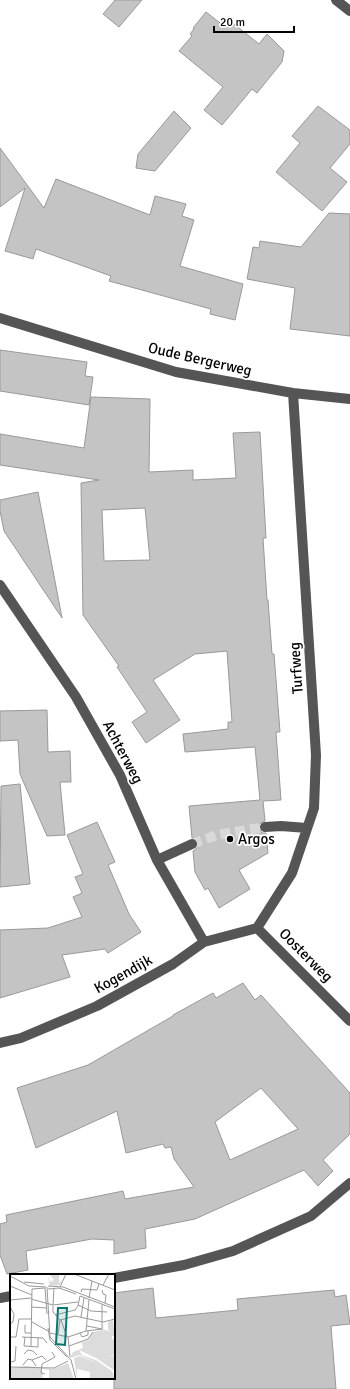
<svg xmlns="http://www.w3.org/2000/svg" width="350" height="1389" font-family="Signika,sans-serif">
	<rect width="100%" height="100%" fill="#fff"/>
	<path fill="#c4c4c4" stroke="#999" fill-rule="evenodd" d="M115,0H142L119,27L103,14Z
		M206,12L224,26L229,20L259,44L267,34L284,51L282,62L257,93L252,89L222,125L204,110L223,87L179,51L192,36L190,34L194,29L193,28Z
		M318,106L350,130V144L330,168L347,182L322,211L276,172L300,143L292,136Z
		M174,111L191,128L155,171L136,168L138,154Z
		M0,148L44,208L56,179L150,215L155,196L186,204L182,216L194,220L180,266L243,284L235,320L210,314L211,309L109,281L111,276L36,249L33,259L5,251L25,188L0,207Z
		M329,213L350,214V336L290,329L295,288L247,279L253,247L259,248L260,241L301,247Z
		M0,350L87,362L85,376L93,377L89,405L0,391Z
		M91,397L150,399L149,472L193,470V480L236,478L233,433L260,432L266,538H263L267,600H268L272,654H274L280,732H276L281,800L263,801L265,821L259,824V828L262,833H266L268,853L239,870L250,889L219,908L208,888L205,890L195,872L193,851L197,848L198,844L196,839L192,838L189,806L260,800L255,747L185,752L183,734L228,729V722H232L227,651L195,654L153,680L180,720L146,743L132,722L147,712L117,667L119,666L83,615L81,483L99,480L0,465V434L84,448ZM145,508L150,560L104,561L102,510Z
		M38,492L62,618L4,531L0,511V500Z
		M47,710L48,752L70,751L71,782H60L65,835L47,836L20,774L18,740L0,741V711Z
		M20,784L30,884L0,887L1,786Z
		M97,822L115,862L108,865L129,914L141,932L108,953L105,949L62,955L70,977L0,998V930L48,928L82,917L73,897L82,893L75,877L83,874L67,835Z
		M243,983L255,1000L261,995L350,1093V1134L323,1160L333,1171L318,1186L304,1170L195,1219L145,1229L146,1248L114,1254V1240L92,1239L26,1251L28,1270L7,1274L0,1255V1224L7,1222L6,1215L123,1191L125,1199L194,1187L174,1159L171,1147L165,1148L163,1144L126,1153L117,1111L36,1148L17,1088L88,1065L173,1016V1015L213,993L216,998ZM261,1088L298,1129L230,1160L215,1122Z
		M153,1288L156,1318L238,1310L237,1299L334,1290L335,1297L346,1295L350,1324L331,1326L336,1389H114V1293Z"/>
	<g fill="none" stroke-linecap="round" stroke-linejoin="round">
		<path stroke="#d9d9d9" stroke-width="10" stroke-dasharray="10 5" stroke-linecap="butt" d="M192,844L217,835L265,827"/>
		<path stroke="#555" stroke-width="10" d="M336,0L350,11
			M0,318L176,372L293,393L350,399
			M0,585L76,697L120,775L157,860L204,942
			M265,827L281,826L307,828
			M157,860L192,844
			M257,928L292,873L314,808L316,755L293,393
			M257,928L350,1021
			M0,1043L21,1038L97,1006L173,964L204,942L257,928
			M114,1278L184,1265L233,1251L311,1216L350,1183
			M0,1298L11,1296"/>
	</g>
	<circle fill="#000" stroke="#fff" stroke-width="1.5" cx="230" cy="839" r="4"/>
	<g text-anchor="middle" stroke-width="3.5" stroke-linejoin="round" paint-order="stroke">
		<g font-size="15" fill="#000" stroke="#fff">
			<text transform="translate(200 359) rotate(13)" y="5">Oude Bergerweg</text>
			<text transform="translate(296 668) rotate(-94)" y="5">Turfweg</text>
			<text transform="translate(123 752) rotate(62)" y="5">Achterweg</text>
			<text transform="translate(306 955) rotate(45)" y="5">Oosterweg</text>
			<text transform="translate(123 974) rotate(-29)" y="5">Kogendijk</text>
		</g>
		<g font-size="15" fill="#000" stroke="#fff" text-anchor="start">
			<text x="238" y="844">Argos</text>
		</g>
	</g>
	<g transform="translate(10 1274)">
		<rect width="105" height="105" fill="#fff"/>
		<path d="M37,0L40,8L44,6L39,0H49V9L52,5L50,11L40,12ZM103,46L105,62H102V66L105,63V81H99L105,82V97L86,84L69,76L72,81L86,86L102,97L105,105H80V98L67,95V104L64,84L70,82L92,91L70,81L60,84L63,78L73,74L72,69L67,70L78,66L83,58L92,56L94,48L93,55L101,58L98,56V48ZM58,89L64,105H39V96L32,95L33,105H0V94L16,92L43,95Z" fill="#dcdcdc"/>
		<path fill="none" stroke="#999" stroke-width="1" d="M64,0L105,16M0,2L19,12L36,13M14,8L34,10M93,11L99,0M0,12L22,21M38,12L53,13L105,33M37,13L40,63L61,86L66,105M50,13L56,0M38,15L49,14L66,20M92,16L93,20L96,21L95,29M71,18L72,15L87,16L89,10M79,24L82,7M21,25L43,31M0,26L21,24M43,31L68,28M43,31L44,14M68,31L81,37L97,38M43,32V38L50,46M0,33L4,40L3,48L0,50M21,33L37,34M65,36L68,32L70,22L105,35M45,41L65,36M71,43L74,24M50,46L65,42L93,48L105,45M51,46L57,63M22,48L38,57M15,51V59H21M77,52L92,55M38,54L40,66L57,83M76,57L92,55V31M40,59L58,63L60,83M70,59L72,63L78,61V57M48,60L50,46M0,63H6L9,45H21M12,63L33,64L37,69M15,63L14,72L28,73V64M58,63L76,57L79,26M21,72L22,15L35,14L37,40M59,72L78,65L83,58M14,80L18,76L23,77L27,81M22,86L32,82L36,86M0,88L5,87L6,72M13,91L18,85L22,86L26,92M0,93L44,94L58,87M35,100L31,99L32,90L45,83L42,78"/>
		<path fill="#0f766e" fill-opacity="0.15" stroke="#0f766e" stroke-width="2" d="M48,34H57L55,71L46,70Z"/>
		<rect width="105" height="105" fill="none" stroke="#000" stroke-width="2"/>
	</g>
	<path d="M214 26v6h80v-6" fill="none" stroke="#000000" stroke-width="2"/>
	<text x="220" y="26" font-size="12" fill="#000000" stroke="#ffffff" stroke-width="3" paint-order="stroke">20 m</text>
</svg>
